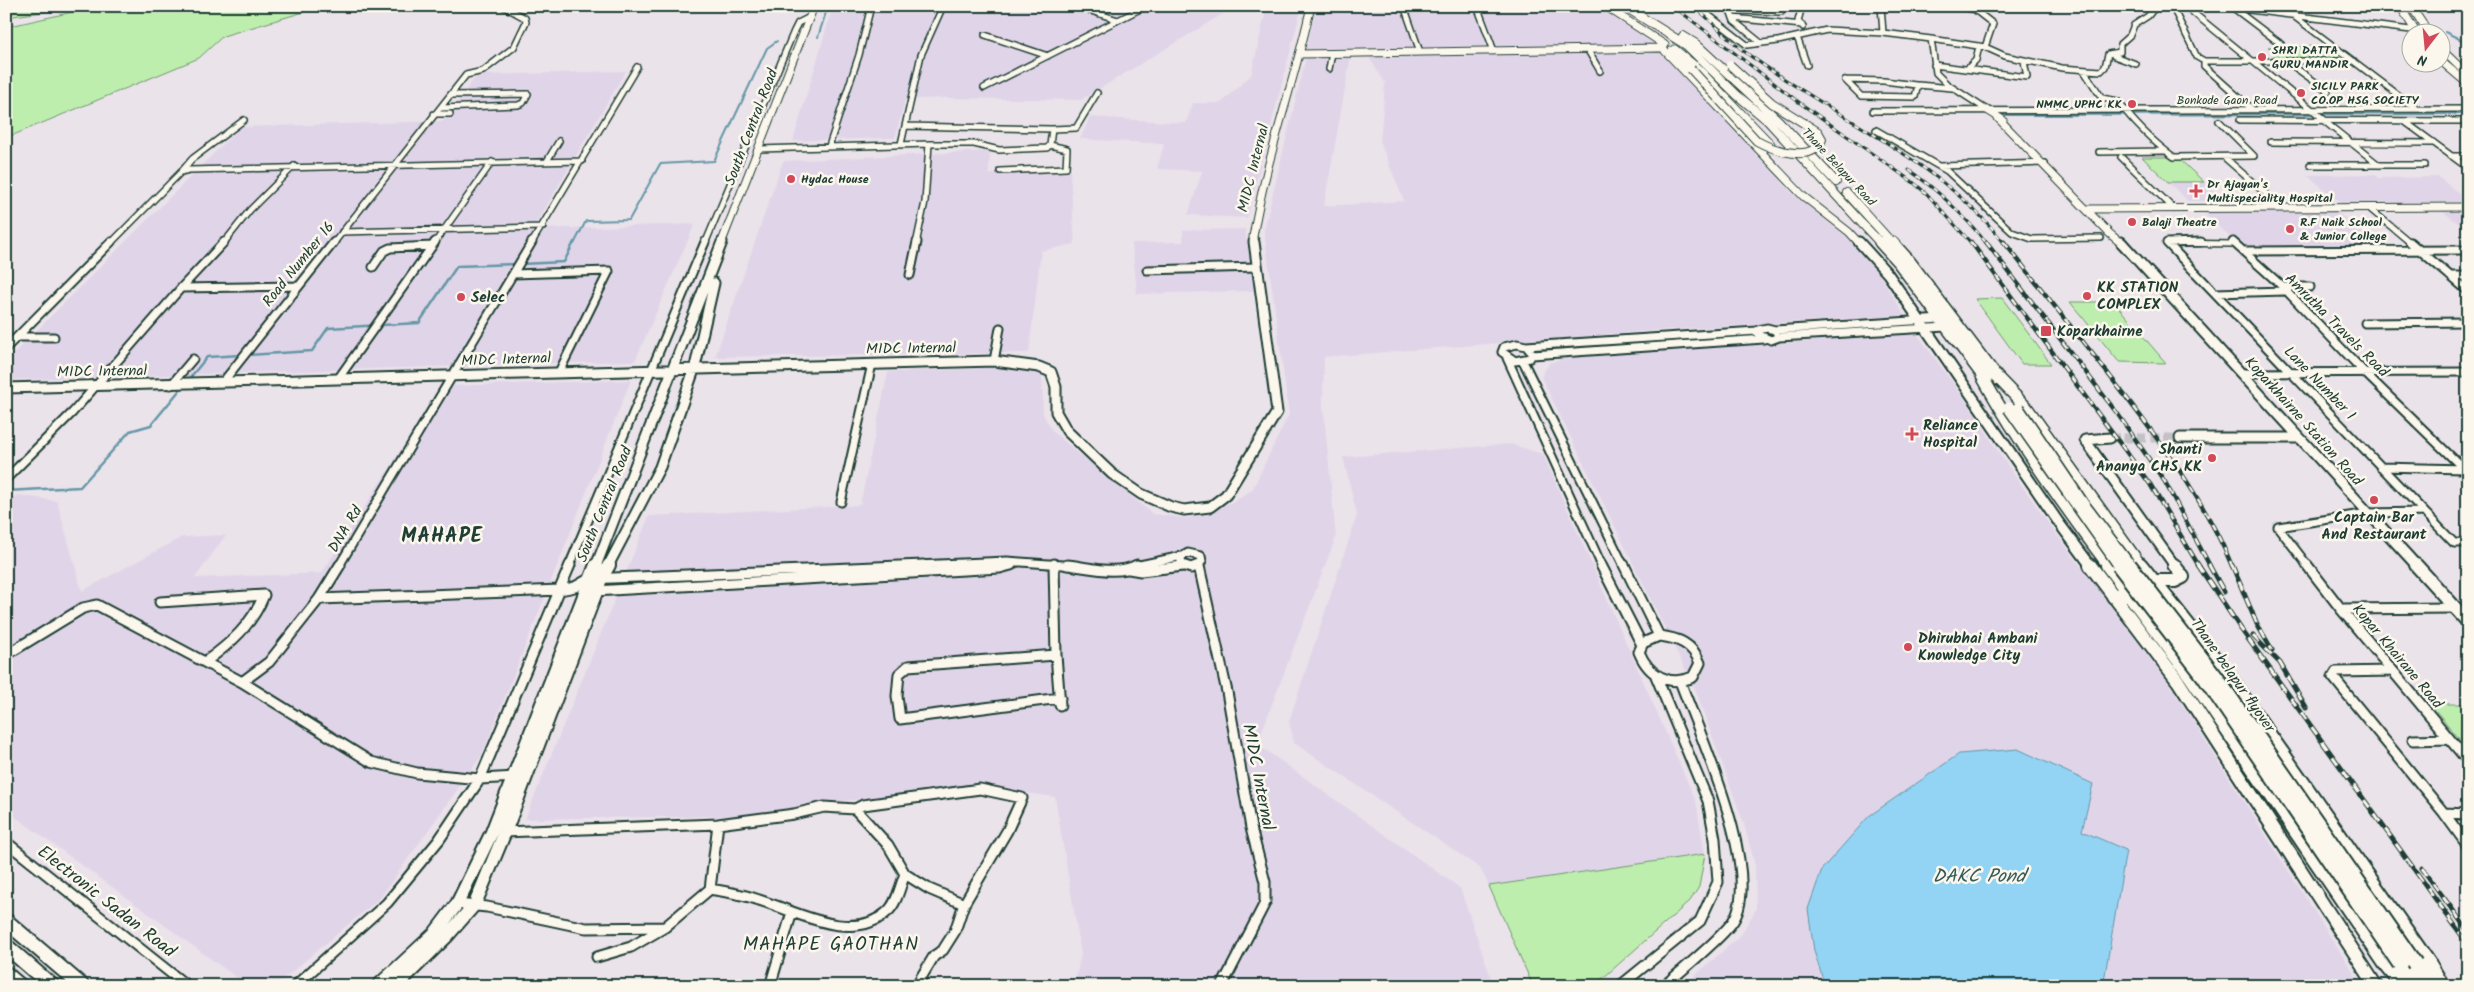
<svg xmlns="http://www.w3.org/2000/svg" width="2474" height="992" font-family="Kalam,sans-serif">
	<rect width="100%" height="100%" fill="#ebe3ea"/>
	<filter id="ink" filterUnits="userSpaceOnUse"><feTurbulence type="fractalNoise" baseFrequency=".02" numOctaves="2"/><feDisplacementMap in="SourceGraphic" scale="10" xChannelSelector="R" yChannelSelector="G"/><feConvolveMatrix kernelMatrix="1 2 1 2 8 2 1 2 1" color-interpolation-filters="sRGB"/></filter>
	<g filter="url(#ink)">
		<path fill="#e0d5e8" d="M833,6H1236L1081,100L944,98L905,100L895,138L793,141Z
			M1267,6H1302L1247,218L1188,215L1202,171L1157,169L1164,144L1080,139L1090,117L1186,123L1193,103H1221L1251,75Z
			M1364,6H1596L1654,44L1306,49L1316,10L1365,11Z
			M1659,51L1700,92L1794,195L1865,251L1905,316L1664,330L1324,357L1323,403L1336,537L1257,744L1460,888L1494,986H1074L1081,954L1055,797L966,785L738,816L525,819L649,516L860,505L888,372L1027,366L1042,372L1043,414L1053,432L1153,514L1187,518L1232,502L1252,490L1289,414L1264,230L1306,57L1351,56L1324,206L1404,201L1380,142L1385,83L1368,56Z
			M626,71L533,229L695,224L635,361L6,380V361L240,127L443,121L477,75Z
			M990,151L989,174L1070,171L1075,244L1041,251L1029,353L715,357L783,161Z
			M2375,174L2379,178L2438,177L2468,200V202L2341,203L2307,175Z
			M2168,182H2204L2224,201H2188Z
			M2335,210L2380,248L2242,249L2202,211Z
			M2441,210H2468V231Z
			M1245,229L1255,291L1137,294L1132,243L1183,242V230Z
			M1917,334L1972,409L2001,456L2049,524L2168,682L2362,986H1683L1741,935L1756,909L1755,866L1744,824L1695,689L1541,377L1549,363L1571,357Z
			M631,380L482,755L380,898L275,986H248L6,810V501L18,495L57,501L82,591L182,537L226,535L195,578L322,573L442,386Z
			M1510,444L1543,454L1696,801L1705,854L1489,886L1480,868L1294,743L1289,721L1357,515L1343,457Z"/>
		<path fill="#bdeead" stroke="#6e9670" d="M6,6H88L6,17Z
			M99,6H324L223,36L199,58L6,138V27Z
			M2331,46L2348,60L2268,59L2282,52L2268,47Z
			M2142,157H2177L2204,182H2168Z
			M2002,298L2051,364H2022L1975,299Z
			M2100,302L2113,301L2166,363L2119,362L2070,302Z
			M2430,704H2468V749Z
			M1705,854L1699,887L1690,901L1594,986H1533L1489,886Z"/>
		<path fill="#93d3f4" stroke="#6597a7" d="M2018,749L2093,784L2082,831L2126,850L2104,981L2101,986H1825L1814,951L1808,909L1822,869L1869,816L1959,754Z"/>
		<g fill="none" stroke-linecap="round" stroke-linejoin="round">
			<path stroke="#6597a7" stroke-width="2" d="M2445,32L2468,43
				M818,37L828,6
				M2003,115L2468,114
				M574,244L586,221L629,220L660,164L714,161L767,48L777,41"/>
			<path stroke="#6597a7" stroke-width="2.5" d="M521,264L564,262L574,242
				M247,355L312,351L328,328L419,323L457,266L516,264
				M188,380L207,357L241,355
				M6,491L80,487L130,431L151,425L183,386"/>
			<path stroke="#c2c2c6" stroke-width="9" stroke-dasharray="9 4.5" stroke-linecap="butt" d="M2110,438H2180"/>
			<g stroke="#1f3d34" stroke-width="8">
				<path id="street-far2" d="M1076,6L1118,20
					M1404,6L1420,52
					M1477,6L1494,51
					M1697,6L1747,45L1778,41L1827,30L1883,33
					M1802,6L1798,21L1803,27
					M1881,6L1883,33L1931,39L1936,73L1947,84L1987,110
					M1958,6L1972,9
					M1970,6L1993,24L1985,47
					M2172,6L2197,57L2204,61V66L2252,109
					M2185,6L2326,121
					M2217,6L2427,32
					M2236,10L2281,44
					M2295,17L2417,109
					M1733,18L1802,25
					M985,35L1048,56
					M1797,37L1807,65
					M1931,39L1985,47L2005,56L2062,68L2101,71L2105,67L2108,54L2120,52V44L2130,35L2134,25L2148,16L2156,6
					M1761,43L1734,21L1730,10L1781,12
					M1587,49L1600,71
					M2114,53V56L2136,64
					M2204,61H2354
					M2286,61L2328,91
					M1934,65L2027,77L2024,61
					M1329,69L1332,53
					M1967,69L1976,60L1979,46
					M2084,71L2102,98L2118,101C2132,121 2154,143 2174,157L2254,156L2219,121
					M1845,80L1861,96L1915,97L1918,85L1952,88
					M1845,80L1884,81L1916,85
					M984,88L1146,6
					M441,108L518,105L523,103L528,94L451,95
					M1873,111L2468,109
					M434,114H450
					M2240,120L2468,121
					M2324,121L2379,165
					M2404,121L2468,168
					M905,126L1052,129
					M1876,130L1947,171L2012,232L2032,239L2101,238
					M2271,142L2434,143
					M901,144L921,55L943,6
					M929,144H974L999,150L1047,148L1050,145L1052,129L1076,128L1097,93
					M829,146L859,55L871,6
					M759,149L929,144L925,202L916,244
					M2099,152L2165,151
					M2451,156H2468
					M2121,157L2174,209
					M2224,157L2282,208
					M547,161L559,141
					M2310,165H2425
					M1940,166L2045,163
					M1000,171L1066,168L1067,149L1050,145
					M181,172L192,159L244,120
					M2369,208L2412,244
					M342,232L543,227
					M2167,243L2234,244
					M110,244L181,172L189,170L582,161
					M223,244L250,210L294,166
					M333,244L466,75L483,71L514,47L526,22L525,18L503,6
					M434,244L492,162
					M531,244L637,67
					M705,244L794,31L798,23L810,17"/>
			</g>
			<g stroke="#1f3d34" stroke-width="11">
				<path id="street-far1" d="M2233,242L2283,287L2365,373L2468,473
					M2410,242L2468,291
					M2167,243L2454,543H2468
					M2167,243L2201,242
					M2243,251L2468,250
					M373,267L384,251L390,248L432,246
					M1147,270L1257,267
					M513,274L609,271L559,372
					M910,275L917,242
					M2450,276H2468
					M2283,287H2310
					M181,288L299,286
					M2215,293L2285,291
					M2365,323L2468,322
					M1767,328L1775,330L1779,337L1771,340L1759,335L1758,330Z
					M1775,330L1941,319
					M17,337H54
					M1779,337L1946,327
					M1517,344L1526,346L1532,353L1530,358L1515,361L1502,352L1504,347Z
					M1526,346L1757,331
					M6,348L111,242
					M1532,355L1764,339
					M1507,358L1602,566
					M994,361L1000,328
					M1523,361L1624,566
					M2240,373L2468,372
					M338,379L435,242
					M223,382L334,242
					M171,385L193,359
					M2381,467L2464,469
					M6,479L73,412L181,288L224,242
					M841,502L872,364
					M1054,563V566
					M339,566L532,242
					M569,566L705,242
					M894,566L1007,561L1077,566
					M1007,566L1013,564
					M1135,566L1182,556
					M1183,566L1180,558L1188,553L1201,556L1202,561L1198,566
					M2308,566L2278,527L2368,513L2424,512"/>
			</g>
			<g stroke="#1f3d34" stroke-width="13">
				<path id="street" d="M1054,565L1056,655L1060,705
					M1067,565C1089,567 1117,576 1137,565
					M1182,565L1191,568L1199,565
					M1601,565L1642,645
					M1624,565L1659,636
					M2307,565L2341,609
					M1199,566L1227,692L1251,828L1265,882V903L1222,986
					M1129,569L1141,571L1183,566
					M594,591L1000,568L1011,565
					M319,599L560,590L575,587L589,579L923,565
					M160,602L264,595C252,625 231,643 205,662
					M2454,608L2341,609L2468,761
					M1659,636C1678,638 1693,644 1700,663L1693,677C1670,687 1649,676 1639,652L1643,643Z
					M6,655L83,608L97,605L242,682L371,762L417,773L480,779L516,777
					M1056,655L908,666L899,674L897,696L900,719L1060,698
					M2393,671L2336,672L2333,677L2444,813L2468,814
					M242,682L269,662L319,599L340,565
					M2413,740L2449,739
					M855,809L863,805L980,789L1022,798L1007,831L964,904
					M2444,813L2468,846
					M718,824L710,889C727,892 743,894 759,900C796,911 852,944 887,912C897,904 900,886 905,874
					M503,832L718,824L794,814L824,807L855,809L888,845L905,874L929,889L964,904L955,931L943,950L934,956L916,986
					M6,842L187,986
					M457,904L487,907L586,928L665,927
					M597,957L631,947L665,927L710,889
					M771,983L792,912
					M295,986L387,903L439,840L480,779L570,565
					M1620,986L1700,921L1718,882L1715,839L1708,801L1656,676
					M1664,986C1684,968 1715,944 1731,924C1767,879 1698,731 1680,681"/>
			</g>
			<g stroke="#1f3d34" stroke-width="9">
				<path id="secondary-far2" d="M1605,6L1665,45
					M2400,6L2416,32
					M2411,6L2428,32
					M1675,49L1698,68L1771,144L1762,151
					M2442,50L2468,75
					M1665,51L1803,196L1849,232L1860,244
					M1300,54L1661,48
					M2442,62L2468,84
					M1987,110L2003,120
					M1997,117L2109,233L2122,244
					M2086,209L2468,207
					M721,244L814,6
					M1254,244L1253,237C1266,158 1294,84 1311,6"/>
			</g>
			<g stroke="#1f3d34" stroke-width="13">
				<path id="secondary-far1" d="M1859,242L1888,274L2059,523L2091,566
					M2121,242L2417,566
					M6,388L994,361L1039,367L1051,372L1056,387V412L1067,431L1112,474L1141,494L1171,507L1184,510L1210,507L1226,495L1277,412L1254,242
					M2110,438L2085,440L2175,566
					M2180,438H2300
					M596,566L722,242
					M608,566L660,467L695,367L714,283"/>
			</g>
			<g stroke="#1f3d34" stroke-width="16">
				<path id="secondary" d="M2090,565L2178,681L2376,986
					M2416,565L2468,622
					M2149,581H2175L2183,577L2174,565
					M378,986L435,933L457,904L492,832L596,565
					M396,986L447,936L475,904L505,832L601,579L609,565"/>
			</g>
			<g stroke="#1f3d34" stroke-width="10">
				<path id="primary-far2" d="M1624,6L1686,45L1737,95L1768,121L1881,244
					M1683,36L1696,44L1779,121L1836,182
					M1672,51L1691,69
					M1847,193L1893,244"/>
			</g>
			<g stroke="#1f3d34" stroke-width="14">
				<path id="primary-far1" d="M1880,242L1899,263L1986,380
					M1892,242L1910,262L1999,380
					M1995,375L2027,408L2141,566
					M1982,376C2019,443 2063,505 2109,566"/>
			</g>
			<g stroke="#1f3d34" stroke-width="18">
				<path id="primary" d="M2108,565L2191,676L2386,964L2404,986
					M2140,565L2227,675L2429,964L2442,986
					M2114,596L2136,594
					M6,921L82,986
					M6,946L52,986
					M2400,964L2415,986
					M2415,964L2430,986
					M6,974L20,986"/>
			</g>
			<use href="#street-far2" stroke="#fbf7ec" stroke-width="5"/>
			<use href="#street-far1" stroke="#fbf7ec" stroke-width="7"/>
			<use href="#street" stroke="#fbf7ec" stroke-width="9"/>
			<use href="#secondary-far2" stroke="#fbf7ec" stroke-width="7"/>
			<use href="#secondary-far1" stroke="#fbf7ec" stroke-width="9"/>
			<use href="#secondary" stroke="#fbf7ec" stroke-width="12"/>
			<use href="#primary-far2" stroke="#fbf7ec" stroke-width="8"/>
			<use href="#primary-far1" stroke="#fbf7ec" stroke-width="11"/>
			<use href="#primary" stroke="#fbf7ec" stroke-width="14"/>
			<g stroke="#1f3d34" stroke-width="3">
				<path id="rail-far2" d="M1673,6L1800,103L1914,183L1927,194L1972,244
					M1694,6C1711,21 1727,38 1745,52C1831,116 1938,158 2005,244
					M1909,170C1939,191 1964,215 1987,244"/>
			</g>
			<g stroke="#1f3d34" stroke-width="4.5">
				<path id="rail-far1" d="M1971,242L2150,484L2199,566
					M1986,242L2117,413L2165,482L2210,566
					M2004,242C2038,285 2072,328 2106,371C2154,433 2202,494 2232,566"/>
			</g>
			<g stroke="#1f3d34" stroke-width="5">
				<path id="rail" d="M2198,565L2241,629L2468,944
					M2209,565L2224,592
					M2232,565L2257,624L2272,650
					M2253,636L2280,663L2306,708
					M2422,868L2468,931"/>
			</g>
			<use href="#rail-far2" stroke="#fbf7ec" stroke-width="2" stroke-dasharray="5" stroke-linecap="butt"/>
			<use href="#rail-far1" stroke="#fbf7ec" stroke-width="2.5" stroke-dasharray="7" stroke-linecap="butt"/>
			<use href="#rail" stroke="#fbf7ec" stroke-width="3" stroke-dasharray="9" stroke-linecap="butt"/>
			<g stroke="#1f3d34" stroke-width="10" stroke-linecap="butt">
				<path id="primary-bridge-far2" d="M1691,69L1757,141C1773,150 1814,164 1822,139L1818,132L1772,103L1730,65"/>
			</g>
			<g stroke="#1f3d34" stroke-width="14" stroke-linecap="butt">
				<path id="primary-bridge-far1" d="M2009,408L2120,566
					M2018,408L2083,504L2130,566"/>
			</g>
			<g stroke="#1f3d34" stroke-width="18" stroke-linecap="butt">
				<path id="primary-bridge" d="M2119,565L2204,676L2400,964
					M2129,565L2215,676L2415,964"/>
			</g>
			<use href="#primary-bridge-far2" stroke="#fbf7ec" stroke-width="8"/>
			<use href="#primary-bridge-far1" stroke="#fbf7ec" stroke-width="11"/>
			<use href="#primary-bridge" stroke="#fbf7ec" stroke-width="14"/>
		</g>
	</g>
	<g fill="#d1495b" stroke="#fbf7ec" stroke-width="2">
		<circle cx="2262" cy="57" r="5"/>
		<circle cx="2301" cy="93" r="5"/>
		<circle cx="2132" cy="104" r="5"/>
		<circle cx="791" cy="179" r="5"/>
		<path d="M2193.5 183.5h5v5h5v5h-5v5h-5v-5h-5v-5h5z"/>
		<circle cx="2132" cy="222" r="5"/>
		<circle cx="2290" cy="229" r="5"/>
		<circle cx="2087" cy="296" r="5"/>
		<circle cx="461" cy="297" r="5"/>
		<rect x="2040" y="325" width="12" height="12" rx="2.5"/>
		<path d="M1909.5 426.5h5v5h5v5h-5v5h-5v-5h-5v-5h5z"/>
		<circle cx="2212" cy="458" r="5"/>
		<circle cx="2374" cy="500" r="5"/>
		<circle cx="1908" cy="647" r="5"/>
	</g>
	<g text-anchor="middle" stroke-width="5" stroke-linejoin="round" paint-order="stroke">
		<g font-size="12" font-weight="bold" fill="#1f3d34" stroke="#fbf7ec" text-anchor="start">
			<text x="2272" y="54">SHRI DATTA<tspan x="2272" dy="14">GURU MANDIR</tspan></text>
			<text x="2311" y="90">SICILY PARK<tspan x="2311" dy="14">CO.OP HSG SOCIETY</tspan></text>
			<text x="2122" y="108" text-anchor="end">NMMC UPHC KK</text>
			<text x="801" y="183">Hydac House</text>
			<text x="2207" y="188">Dr Ajayan's<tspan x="2207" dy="14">Multispeciality Hospital</tspan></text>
			<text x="2142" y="226">Balaji Theatre</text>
			<text x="2300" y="226">R.F Naik School<tspan x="2300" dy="14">&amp; Junior College</tspan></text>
		</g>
		<g font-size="12" fill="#1f3d34" stroke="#fbf7ec">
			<text x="2227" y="104">Bonkode Gaon Road</text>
			<text transform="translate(1839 167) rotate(47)" y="4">Thane Belapur Road</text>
		</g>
		<g font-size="15" fill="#1f3d34" stroke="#fbf7ec">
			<text transform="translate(751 127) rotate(-69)" y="5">South Central Road</text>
			<text transform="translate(1253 168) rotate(-76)" y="5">MIDC Internal</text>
			<text transform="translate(298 264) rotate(-51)" y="5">Road Number 16</text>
			<text transform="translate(2337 325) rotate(45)" y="5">Amrutha Travels Road</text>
			<text transform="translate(911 348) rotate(-1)" y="5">MIDC Internal</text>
			<text transform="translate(506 359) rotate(-2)" y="5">MIDC Internal</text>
			<text transform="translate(102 371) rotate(-1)" y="5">MIDC Internal</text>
			<text transform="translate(2320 383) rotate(46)" y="5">Lane Number 1</text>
			<text transform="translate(2304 421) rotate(48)" y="5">Koparkhairne Station Road</text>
			<text transform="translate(604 504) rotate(-68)" y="5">South Central Road</text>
			<text transform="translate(345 529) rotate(-59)" y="5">DNA Rd</text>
			<text transform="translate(2398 656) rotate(50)" y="5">Kopar Khairane Road</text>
			<text transform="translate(2233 675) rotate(55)" y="5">Thane belapur flyover</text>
		</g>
		<g font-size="15" font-weight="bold" fill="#1f3d34" stroke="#fbf7ec" text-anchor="start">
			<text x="2097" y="292">KK STATION<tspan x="2097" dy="17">COMPLEX</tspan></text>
			<text x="471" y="302">Selec</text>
			<text x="2057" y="336">Koparkhairne</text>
			<text x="1923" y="430">Reliance<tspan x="1923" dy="17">Hospital</tspan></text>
			<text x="2202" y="454" text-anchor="end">Shanti<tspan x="2202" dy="17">Ananya CHS KK</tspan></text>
			<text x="2374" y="522" text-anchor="middle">Captain Bar<tspan x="2374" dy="17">And Restaurant</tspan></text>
			<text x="1918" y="643">Dhirubhai Ambani<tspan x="1918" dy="17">Knowledge City</tspan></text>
		</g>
		<g font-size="18" fill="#1f3d34" stroke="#fbf7ec">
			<text transform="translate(1259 777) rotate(79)" y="6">MIDC Internal</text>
			<text transform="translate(107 901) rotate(38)" y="6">Electronic Sadan Road</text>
		</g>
		<g font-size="19" font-style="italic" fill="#365b5a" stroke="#fbf7ec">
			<text x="1979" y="882">DAKC Pond</text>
		</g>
		<g font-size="19" letter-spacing="1" fill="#1f3d34" stroke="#fbf7ec">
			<text x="831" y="950">MAHAPE GAOTHAN</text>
		</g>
		<g font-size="20" font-weight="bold" letter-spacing="1" fill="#1f3d34" stroke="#fbf7ec">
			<text x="442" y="542">MAHAPE</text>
		</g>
	</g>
	<rect width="2474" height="992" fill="none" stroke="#fbf7ec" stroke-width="25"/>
	<rect x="12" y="12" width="2449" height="967" fill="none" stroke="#1f3d34" stroke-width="2" filter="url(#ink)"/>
	<g transform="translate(2426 48) rotate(196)"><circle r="24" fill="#fbf7ec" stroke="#a3ada2"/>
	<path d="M0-4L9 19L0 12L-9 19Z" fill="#d1495b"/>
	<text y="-8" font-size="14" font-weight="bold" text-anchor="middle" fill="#1f3d34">N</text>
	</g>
</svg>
